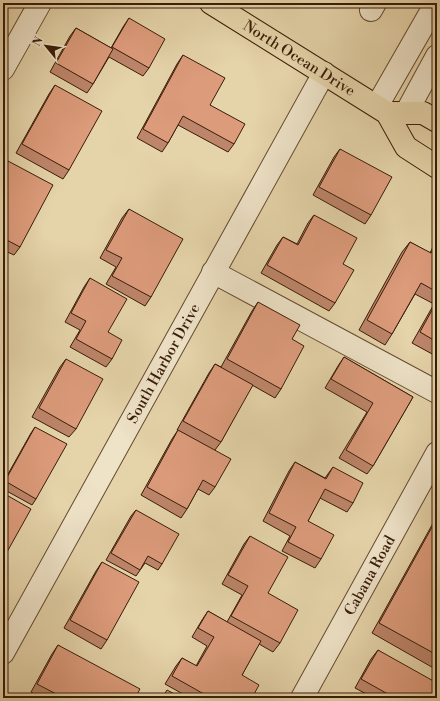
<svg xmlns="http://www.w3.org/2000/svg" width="440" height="701" font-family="'Libre Bodoni',serif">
	<rect width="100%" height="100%" fill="#e5d3a9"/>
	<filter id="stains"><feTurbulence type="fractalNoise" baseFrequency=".005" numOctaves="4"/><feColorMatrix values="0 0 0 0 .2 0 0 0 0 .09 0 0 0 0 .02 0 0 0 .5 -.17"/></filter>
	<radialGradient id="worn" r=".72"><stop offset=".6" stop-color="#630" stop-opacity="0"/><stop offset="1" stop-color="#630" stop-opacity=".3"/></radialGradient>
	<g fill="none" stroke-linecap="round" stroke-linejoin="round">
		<g stroke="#644a30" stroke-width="24">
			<g id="minor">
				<path d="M371,10L375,3"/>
				<path d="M3,69L40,3"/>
				<path d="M377,106L436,3"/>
				<path d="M406,113L437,56"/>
				<path d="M213,272L437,392"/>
				<path id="s1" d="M3,653L324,73"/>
				<path id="s2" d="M302,698L437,453"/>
			</g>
		</g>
		<g stroke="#391c08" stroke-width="24">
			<g id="major">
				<path id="s3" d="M211,3L387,113L406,147L437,167"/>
				<path d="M387,113H423L437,121"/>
			</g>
		</g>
		<use href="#minor" stroke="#eee2c7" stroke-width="22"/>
		<use href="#major" stroke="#e5d3a9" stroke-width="22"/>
	</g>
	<path fill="#bd856a" stroke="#391c08" d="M129,18L149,68L143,76L109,57L93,84L87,93L50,72L70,36L76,28L111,48L123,27Z
		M183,55L210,105L234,144L228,152L178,125L168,143L162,152L137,138L177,64Z
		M55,85L69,170L63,179L16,153L49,94Z
		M340,149L371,215L365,224L313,195L334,157Z
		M8,161L20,247L14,255L3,250V168Z
		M129,209L151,297L145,306L106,284L116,267L100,258L122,218Z
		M314,215L343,264L335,303L329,311L261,273L277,245L283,237L297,244L308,223Z
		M437,239V351L434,355L412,343L434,304L415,294L392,334L385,345L359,330L402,252L410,242L430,253Z
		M90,278L108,332L112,359L106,367L70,347L80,330L65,322L84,287Z
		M258,302L292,339L281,389L275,398L252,385L221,442L215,450V487L209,495L198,489L187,509L181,518L141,495L172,439L178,430H177L209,373L215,364L221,367L252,311Z
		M344,357L413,397L373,466L367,474L339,458L367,412L325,388L338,366Z
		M66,359L76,429L69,437L32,417L60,367Z
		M35,427L36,499L32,505L3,489V483L31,433Z
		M295,462L325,478L333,467L353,503L347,512L320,498L308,521L321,559L315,568L282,551L290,536L263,521L289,471Z
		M3,493L7,552L3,557Z
		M136,510L162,564L158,570L145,563L136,576L106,560L131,516Z
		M437,516V670L372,633Z
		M250,536L268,593L280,643L273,652L259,644L242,675L252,698H190L165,684L176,666L182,658L196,666L207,646L192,637L202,620L208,611L227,622L242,595L222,584L244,544Z
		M102,562L107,640L101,649L64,628L96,571Z
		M58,645L135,698H41L31,692L52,654Z
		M378,650L435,698H374L355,688L371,659Z"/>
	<path fill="#dc9b7b" stroke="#391c08" d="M129,18L165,39L149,68L112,47Z
		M76,28L113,49L93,84L56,63Z
		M183,55L225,78L210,105L245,124L234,144L183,116L168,143L143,129Z
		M55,85L102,111L69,170L22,144Z
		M340,149L392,177L371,215L319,187Z
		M8,161L53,185L20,247L3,238V170Z
		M129,209L183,239L151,297L112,276L122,258L106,250Z
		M314,215L357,238L343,264L354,270L335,303L267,265L283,237L298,245Z
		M410,242L431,253L437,242V292L421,283L392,334L367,320Z
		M90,278L127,299L108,332L122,340L112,359L76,339L86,321L71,313Z
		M437,301V342L420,332Z
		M258,302L300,325L292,339L304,346L281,389L227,359Z
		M344,357L413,397L373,466L346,450L373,403L331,379Z
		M66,359L103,379L76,429L39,408Z
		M215,364L253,385L221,442L183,421Z
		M35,427L67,444L36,499L5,481Z
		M178,430L231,459L215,487L203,480L187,509L147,487Z
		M295,462L326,479L333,467L363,483L353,503L325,489L308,521L334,535L321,559L288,542L296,527L269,513Z
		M3,493L31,509L7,552L3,549Z
		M136,510L179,534L162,564L148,556L140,570L111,553Z
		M437,518V655L379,623Z
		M250,536L288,557L268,593L298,610L280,643L231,616L248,586L228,575Z
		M102,562L139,582L107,640L70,620Z
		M208,611L261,641L242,675L259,685L252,698H211L172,676L182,658L197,666L214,637L198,628Z
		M58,645L140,689L135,698H64L37,684Z
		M378,650L437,683V694L435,698H395L361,679Z
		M167,690L182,698H162Z"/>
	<g text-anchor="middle" stroke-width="3" stroke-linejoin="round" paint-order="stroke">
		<g font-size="15" fill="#391c08" stroke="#eee2c7">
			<text dy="5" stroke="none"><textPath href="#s3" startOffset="104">North Ocean Drive</textPath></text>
			<text dy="5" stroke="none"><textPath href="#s1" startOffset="331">South Harbor Drive</textPath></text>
			<text dy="5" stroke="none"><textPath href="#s2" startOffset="140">Cabana Road</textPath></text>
		</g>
	</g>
	<rect width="440" height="701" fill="none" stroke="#e5d3a9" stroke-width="16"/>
	<rect x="4" y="4" width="432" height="693" fill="none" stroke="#391c08" stroke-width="2"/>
	<rect x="8" y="8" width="424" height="685" fill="none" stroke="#391c08"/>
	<g transform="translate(46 46) rotate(299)" stroke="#eee2c7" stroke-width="3" paint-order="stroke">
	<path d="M0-3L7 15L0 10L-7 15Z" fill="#391c08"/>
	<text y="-6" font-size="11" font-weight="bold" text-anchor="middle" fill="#391c08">N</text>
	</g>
	<rect width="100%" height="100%" filter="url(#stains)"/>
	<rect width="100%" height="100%" fill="url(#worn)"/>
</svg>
